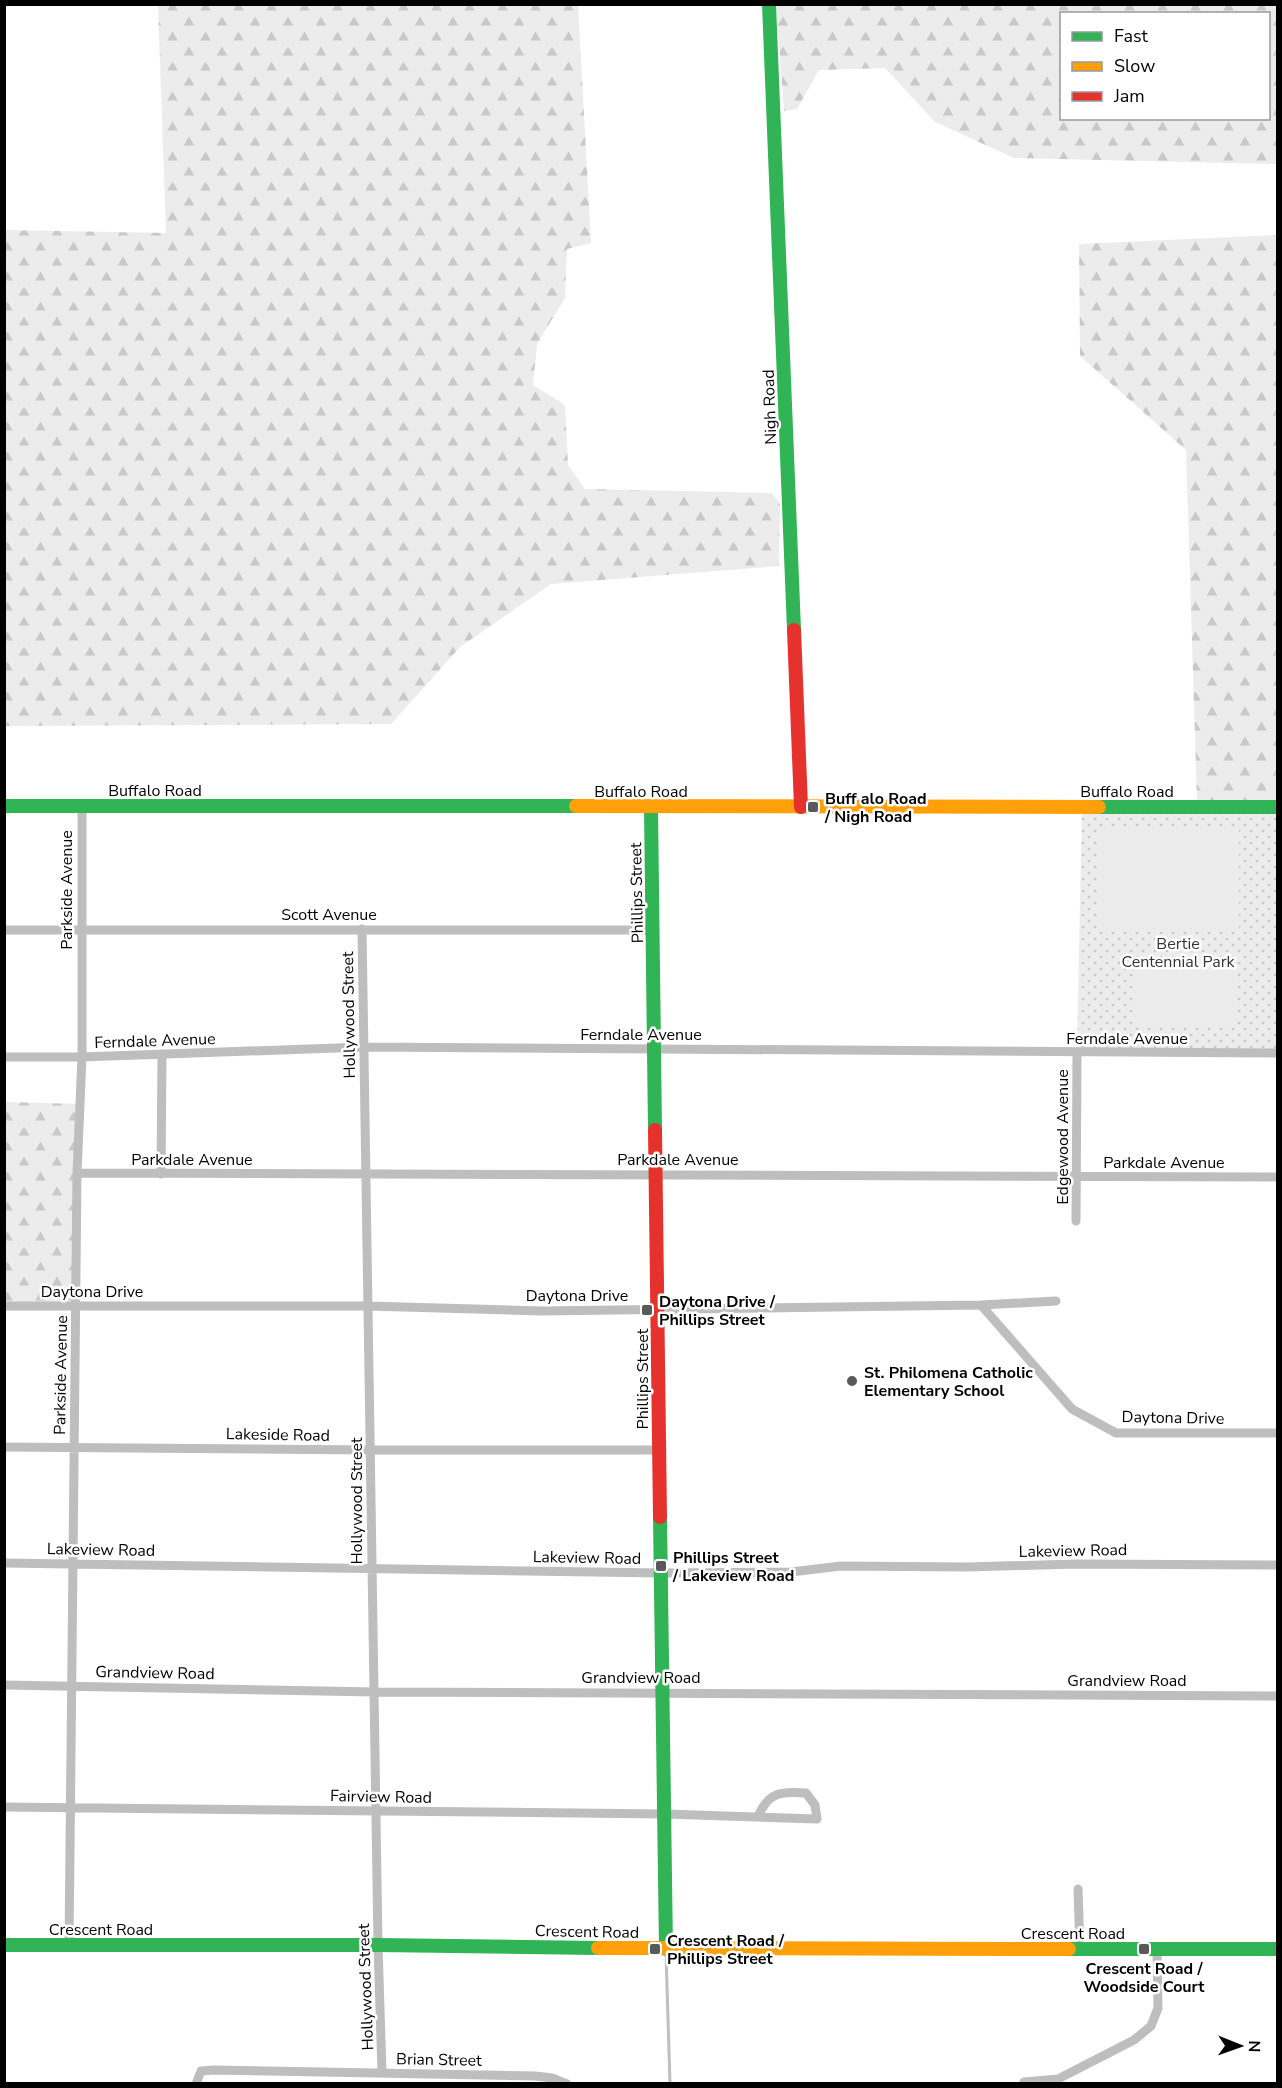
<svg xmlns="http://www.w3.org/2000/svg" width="1282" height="2088" font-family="'Nunito Sans',sans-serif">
	<defs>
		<pattern id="forest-firs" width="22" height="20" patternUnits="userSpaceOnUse" patternTransform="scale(1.5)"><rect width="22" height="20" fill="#ececec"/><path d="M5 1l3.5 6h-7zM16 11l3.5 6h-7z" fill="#c9c9c9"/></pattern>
		<pattern id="park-dots" width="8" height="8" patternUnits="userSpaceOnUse" patternTransform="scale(1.5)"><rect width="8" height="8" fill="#ececec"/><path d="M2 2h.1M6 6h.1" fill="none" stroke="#c9c9c9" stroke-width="1.8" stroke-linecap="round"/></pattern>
	</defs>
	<rect width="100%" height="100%" fill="#fff"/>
	<path fill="url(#forest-firs)" fill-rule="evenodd" d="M158,5H578L591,243L567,249L565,298L537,344L533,385L565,405L568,465L585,489L772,493L780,504L779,566L551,584L460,647L391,724L5,726V230L166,233Z
		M776,5H1277V164L1014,158L935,122L885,68L819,70L797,109L784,111ZM1062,14H1268V118H1062Z
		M1277,235V800H1197L1186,450L1080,356L1079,244Z
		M5,1102L81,1104L75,1306H5Z"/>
	<path fill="url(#park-dots)" d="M1082,806L1277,807V1053L1077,1052Z"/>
	<path fill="#ececec" d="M1100,828H1239V928H1100Z
		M1135,962L1238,963L1237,1026H1135Z"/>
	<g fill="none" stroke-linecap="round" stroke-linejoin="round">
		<path stroke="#bfbfbf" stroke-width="3" d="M666,1953L670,2084"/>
		<path stroke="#bebebe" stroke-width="9" d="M362,929L378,1945L382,2073
			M4,930H653
			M4,1057H82L364,1047L1278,1053
			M77,1173L1278,1177
			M161,1174L162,1054
			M1076,1221L1077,1053
			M981,1305L1072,1409L1116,1433H1278
			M4,1306H368L541,1311L981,1305L1056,1301
			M4,1447L371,1450H659
			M4,1563L661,1573L791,1572L841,1566L967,1567L1077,1564L1278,1565
			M4,1685L375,1692L1278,1696
			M4,1807L665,1814L817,1819L815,1805L806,1793C781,1791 768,1792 758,1817
			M1078,1889L1080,1949
			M69,1945L77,1173L82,1057V806
			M1024,2082L1058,2079L1134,2040L1151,2026L1158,2008L1157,1949
			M196,2084L201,2071L214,2070L535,2076L552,2078L567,2084"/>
		<path stroke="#30b455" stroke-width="14" d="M769,4L794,630
			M4,806H576
			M1099,807H1278
			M651,808L655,1130
			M660,1517L666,1949
			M4,1945H378L598,1948
			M1069,1949H1278"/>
		<path stroke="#ff9f0a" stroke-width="14" d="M576,806L1099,807
			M598,1948L1069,1949"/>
		<path stroke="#e5322d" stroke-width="14" d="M794,630L801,807
			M655,1130L660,1517"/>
	</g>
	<g fill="#595959" stroke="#fff" stroke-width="2">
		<rect x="807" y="801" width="12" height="12" rx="3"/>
		<rect x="641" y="1304" width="12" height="12" rx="3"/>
		<circle cx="852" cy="1381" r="6"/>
		<rect x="655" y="1560" width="12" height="12" rx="3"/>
		<rect x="649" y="1943" width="12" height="12" rx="3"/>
		<rect x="1138" y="1943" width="12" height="12" rx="3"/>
	</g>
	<g text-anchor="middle" stroke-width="5" stroke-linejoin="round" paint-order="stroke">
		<g font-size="16" fill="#000" stroke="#fff">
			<text transform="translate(769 407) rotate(-92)" y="6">Nigh Road</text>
			<text x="155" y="796">Buffalo Road</text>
			<text x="641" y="797">Buffalo Road</text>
			<text x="1127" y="797">Buffalo Road</text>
			<text transform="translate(66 890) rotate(-90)" y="6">Parkside Avenue</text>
			<text transform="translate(636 893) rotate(-91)" y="6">Phillips Street</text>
			<text x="329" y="920">Scott Avenue</text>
			<text transform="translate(348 1015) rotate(-91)" y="6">Hollywood Street</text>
			<text x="641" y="1040">Ferndale Avenue</text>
			<text x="1127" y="1044">Ferndale Avenue</text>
			<text transform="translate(155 1040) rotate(-2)" y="6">Ferndale Avenue</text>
			<text transform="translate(1062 1137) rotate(-90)" y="6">Edgewood Avenue</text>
			<text x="192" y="1165">Parkdale Avenue</text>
			<text x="678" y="1165">Parkdale Avenue</text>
			<text x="1164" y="1168">Parkdale Avenue</text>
			<text x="92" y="1297">Daytona Drive</text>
			<text x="577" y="1301">Daytona Drive</text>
			<text transform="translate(60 1375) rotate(-89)" y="6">Parkside Avenue</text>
			<text transform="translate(642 1379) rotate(-90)" y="6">Phillips Street</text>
			<text transform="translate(1173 1417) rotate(1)" y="6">Daytona Drive</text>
			<text transform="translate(278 1434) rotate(1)" y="6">Lakeside Road</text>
			<text transform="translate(356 1501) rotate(-90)" y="6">Hollywood Street</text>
			<text transform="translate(101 1549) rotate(1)" y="6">Lakeview Road</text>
			<text transform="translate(1073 1550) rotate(-1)" y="6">Lakeview Road</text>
			<text transform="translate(587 1557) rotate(1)" y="6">Lakeview Road</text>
			<text transform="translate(155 1672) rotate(1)" y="6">Grandview Road</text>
			<text x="641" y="1683">Grandview Road</text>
			<text x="1127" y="1686">Grandview Road</text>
			<text transform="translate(381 1796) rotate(1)" y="6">Fairview Road</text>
			<text x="101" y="1935">Crescent Road</text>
			<text transform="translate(587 1931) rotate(1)" y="6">Crescent Road</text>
			<text x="1073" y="1939">Crescent Road</text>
			<text transform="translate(365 1987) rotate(-92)" y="6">Hollywood Street</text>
			<text transform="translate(439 2059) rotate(1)" y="6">Brian Street</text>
		</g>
		<g font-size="16" font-weight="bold" fill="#000" stroke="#fff" text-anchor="start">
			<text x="825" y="804">Buff alo Road<tspan x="825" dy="18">/ Nigh Road</tspan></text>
			<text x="659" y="1307">Daytona Drive /<tspan x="659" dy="18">Phillips Street</tspan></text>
			<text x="864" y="1378">St. Philomena Catholic<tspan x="864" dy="18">Elementary School</tspan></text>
			<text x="673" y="1563">Phillips Street<tspan x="673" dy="18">/ Lakeview Road</tspan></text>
			<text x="667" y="1946">Crescent Road /<tspan x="667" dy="18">Phillips Street</tspan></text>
			<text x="1144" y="1974" text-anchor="middle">Crescent Road /<tspan x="1144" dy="18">Woodside Court</tspan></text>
		</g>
		<g font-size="16" fill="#333" stroke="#fff">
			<text x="1178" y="949">Bertie<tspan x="1178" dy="18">Centennial Park</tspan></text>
		</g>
	</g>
	<rect width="1282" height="2088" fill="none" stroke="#000000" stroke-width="12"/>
	<rect x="1060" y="12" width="210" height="108" fill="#ffffff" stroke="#999999" stroke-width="1.5"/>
	<rect x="1072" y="32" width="30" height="9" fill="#30b455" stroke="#999999" stroke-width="1.5"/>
	<text x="1114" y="42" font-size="18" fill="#000000">Fast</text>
	<rect x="1072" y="62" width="30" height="9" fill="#ff9f0a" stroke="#999999" stroke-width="1.5"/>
	<text x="1114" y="72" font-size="18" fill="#000000">Slow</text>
	<rect x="1072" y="92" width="30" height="9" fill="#e5322d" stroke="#999999" stroke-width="1.5"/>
	<text x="1114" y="102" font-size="18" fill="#000000">Jam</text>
	<g transform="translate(1240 2046) rotate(91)" stroke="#ffffff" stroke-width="4.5" paint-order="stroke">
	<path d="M0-4.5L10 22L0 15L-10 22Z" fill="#000000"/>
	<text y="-9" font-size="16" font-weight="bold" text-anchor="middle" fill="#000000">N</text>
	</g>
</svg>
